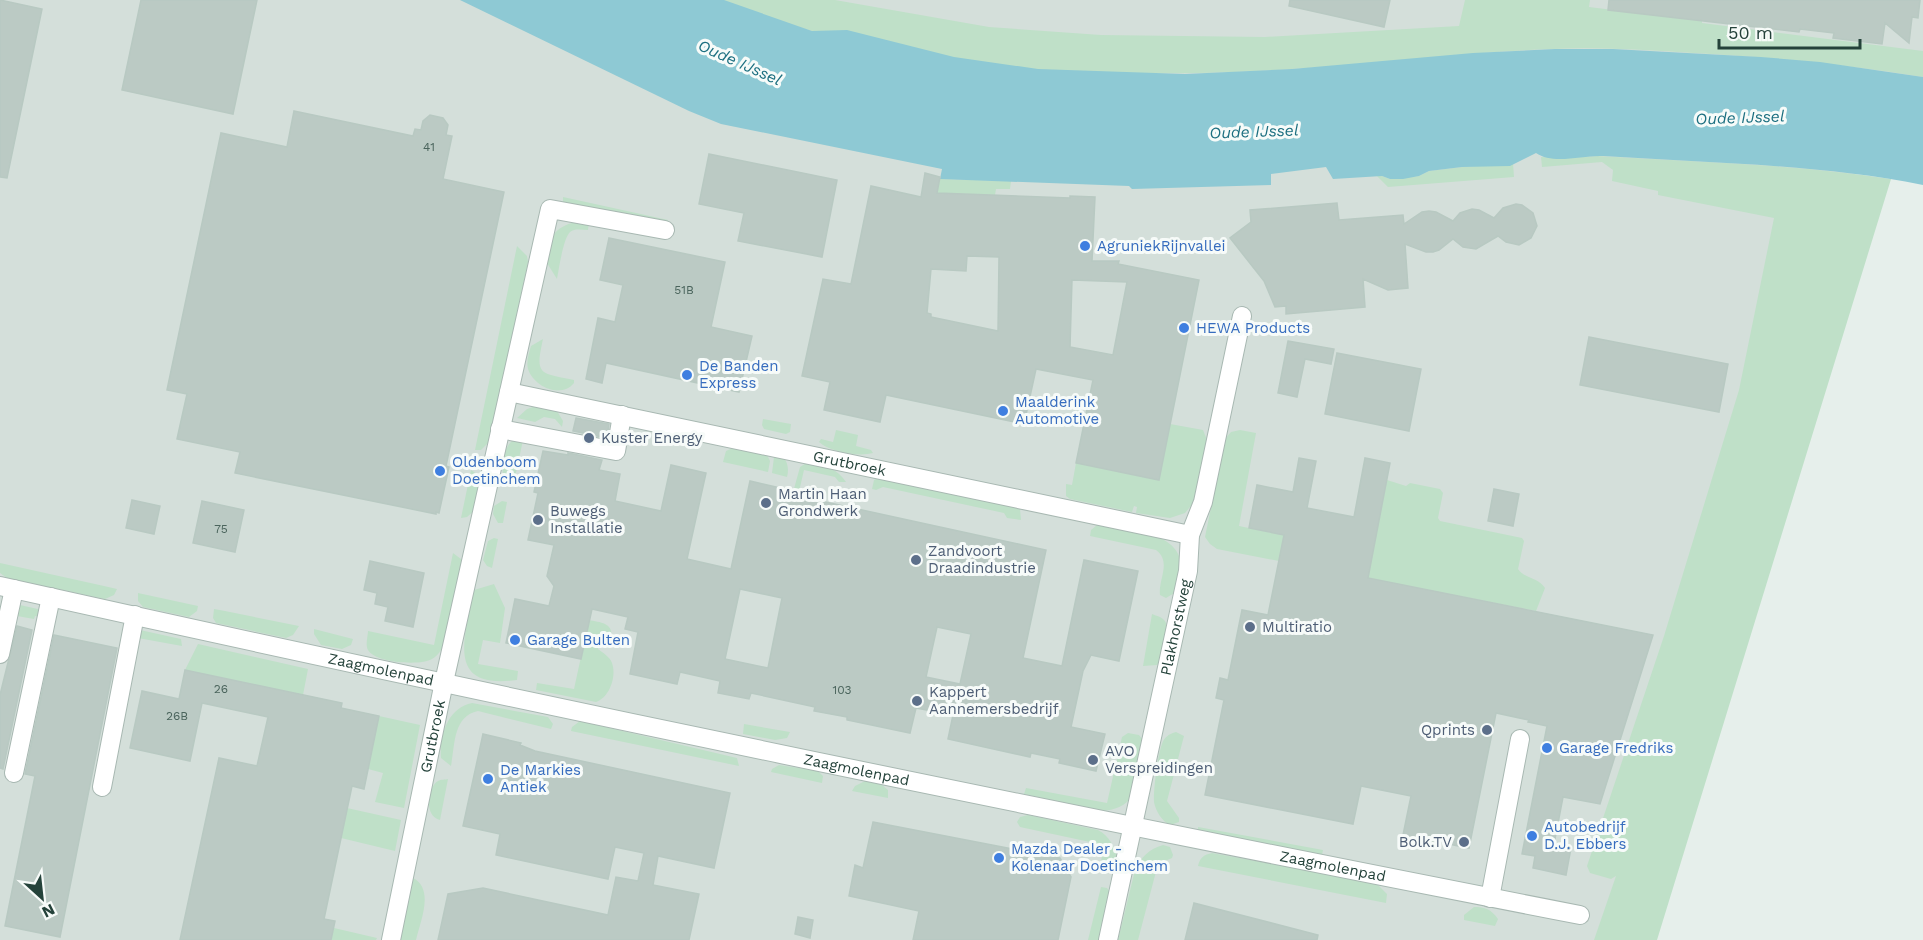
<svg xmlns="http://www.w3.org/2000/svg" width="1923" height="940" font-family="'Work Sans',sans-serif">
	<rect width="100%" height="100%" fill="#e6efeb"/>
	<path fill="#d4dfda" d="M0,0H1923V138L1867,127L1653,940H0Z"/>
	<path fill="#bfe0c8" d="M704,0H835L989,27L1101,35L1265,37L1459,26L1465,0H1590L1589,7L1702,21V23L1923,51V77C1847,65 1770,57 1693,53C1647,50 1600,47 1553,49C1465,52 1378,64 1291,69C1230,73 1170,74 1110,73L1101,76L1013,70L812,31Z
		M1598,156C1696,162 1794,164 1891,179L1657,940H1594L1616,876L1611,879L1590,873L1587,866L1664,636L1739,390L1774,218L1658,195V191L1612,181L1613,170L1602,162L1542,167L1541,157L1563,158Z
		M1513,163L1514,177L1388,187L1377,176H1382L1390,179L1419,176L1429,171L1462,167Z
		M940,179L1011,181L1010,189H996L995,195L942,193L937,269H931L935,200Z
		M563,197L668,220V223L563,202Z
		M580,221L589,222L588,230C582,230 575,228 570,232C563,239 559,269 557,279L547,263C548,237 554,226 580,221Z
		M517,246L527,256L528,262L489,442L481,450H475Z
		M543,339C535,375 539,373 574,380V383C561,399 534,387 528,369C526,361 529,353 531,346Z
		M536,406L557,411L563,421L562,427L555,419L544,417L535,422L517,418L527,409Z
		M763,419L791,424L790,432L786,434L764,429L762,425Z
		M1170,424L1203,430L1207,440L1195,500L1190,507L1185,513L1170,518L1136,513L1137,507L1134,506L1132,512L1070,499L1066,496V484L1072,485L1076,463L1159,480Z
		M836,430L858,435L856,446L871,450L873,453C859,457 830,452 819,442L821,439L833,442Z
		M1240,430L1256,433L1239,526L1372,553L1387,480L1406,486L1410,483L1440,489L1443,493L1438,518L1440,521L1522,538L1524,541L1518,569C1525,579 1538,577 1545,588L1536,611L1217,549L1210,544L1205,537L1225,439L1231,432Z
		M515,439L523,440L513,487C495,482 503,443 515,439Z
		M735,447L766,453L770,461L768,472L723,462L726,451Z
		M783,456C788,463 789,469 787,477L772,473L774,457Z
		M808,462C824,466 836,467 846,482H839L835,477L804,470L798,496H792L800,467Z
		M471,470L480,476L481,483L475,510L467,517L461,518Z
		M878,478L1016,505L1020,509L1021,520L1007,518L1004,513L883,487L876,490L872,489L874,480Z
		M502,501L507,502L503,523H498L493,514L494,506Z
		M1097,525H1104C1130,530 1178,532 1181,564C1182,573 1178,584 1176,592L1166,598L1160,595C1158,579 1172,562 1156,550L1090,536L1091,530Z
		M494,538L498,539L492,568L487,566L483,560L488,541Z
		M453,553L461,559L463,567L444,644C441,650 439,655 432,659C421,666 375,663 368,650C365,645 368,636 368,631L434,645Z
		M0,563L104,586L117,589L114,595L105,599L7,578L0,573Z
		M494,584L505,608L500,643L483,640L478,664L518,671L517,680C444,690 465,637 474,590Z
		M138,593L198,606L197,611L189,617L143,607L138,601Z
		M20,605L42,610L40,617L35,616L34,619L17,616Z
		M214,609L225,611L299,626L293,635L286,638L216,623L213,618Z
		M1152,614C1157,616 1162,617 1165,621C1171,630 1164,658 1157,665L1143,666Z
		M589,620C594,621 601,622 605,624C617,630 610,644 599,645L598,649C603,653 610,657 612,663C617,677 609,698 596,702L536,690L537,683L574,689Z
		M314,629L353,639L351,645L342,649L321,645L314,634Z
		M140,630L181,639L182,646L138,638Z
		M198,644L308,669L303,695L185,670Z
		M472,703L548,717L553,724L551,729L478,711C453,716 455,745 451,766L441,758C439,735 448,708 472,703Z
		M379,716L420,725L404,808L375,802L383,773L368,769Z
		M580,721L737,758L739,766L571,731L572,727Z
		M744,724L790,732L787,738L775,740L743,734Z
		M1176,732L1184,736L1167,801L1179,818V822L1170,825C1162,821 1156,812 1154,802C1153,791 1158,754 1162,744C1164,737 1169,734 1176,732Z
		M1128,733L1139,735L1143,740C1140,755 1137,783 1131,796C1127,806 1113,810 1103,811L1024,794L1026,788L1107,803L1122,737Z
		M779,765L818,771L823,776L822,783L771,772L772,769Z
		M448,779L440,820C423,816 428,786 438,781C441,779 445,780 448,779Z
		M865,781L882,785L888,790V798L852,791L855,786Z
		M347,808L401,820L395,851L341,838Z
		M1028,815L1098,830C1110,836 1114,847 1118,859L1115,869L1100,867L1104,845L1020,827L1017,822L1020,817Z
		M1198,827L1323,850L1322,855L1198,832Z
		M1163,845L1170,847L1173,855L1172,858L1158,864L1138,940H1118L1135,870C1141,857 1149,849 1163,845Z
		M1212,853L1376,883L1387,894L1386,903L1198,866C1200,857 1204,855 1212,853Z
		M413,878C435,889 420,922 416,940H400Z
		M1101,887L1107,888L1110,892L1100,940H1088Z
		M1474,907C1485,907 1491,909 1498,919L1495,926L1464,920V915Z
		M334,928L377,938L376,940H331Z"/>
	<path fill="#8ec9d4" d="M460,0H724L812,31L847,30L954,57L1038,69L1185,74L1292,69L1473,53L1555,49H1613L1761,57L1820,62L1923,77V185C1820,164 1708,163 1603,156C1583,155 1553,165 1536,153L1510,166L1462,167L1429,171L1419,176L1403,179H1390L1382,176L1333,179L1326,167L1271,174V185L1132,189L1129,186L940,179L942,169L721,124L689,111Z"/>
	<path fill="#bbcac4" stroke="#b8c9c2" stroke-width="1.5" fill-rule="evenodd" d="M0,0L42,9L7,178L0,177Z
		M141,0H257L233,114L122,90Z
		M1290,0H1390L1384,27L1289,6Z
		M1609,0H1920L1918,18L1912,17L1909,43L1885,23L1882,44L1833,38L1834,33L1800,29L1799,32L1608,10Z
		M294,111L413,136L415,129L421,130L423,121L430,115L443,118L448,125L446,135L452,136L443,179L504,192L446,466L449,467L439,513L436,512V514L235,473L240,452L177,439L187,394L167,390L221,133L287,147Z
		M709,154L837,180L822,257L738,241L744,213L699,204Z
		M925,173L940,177L937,193L1070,198V196L1095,197L1092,261H1119L1118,264L1199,280L1159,480L1076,463L1093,380L1036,369L1024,424L886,395L880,422L824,410L830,382L802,376L823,279L851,284L871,186L921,197ZM967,256L999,257L998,331L931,317V314L927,313L931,269L966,271ZM1072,280L1127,282L1113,355L1070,347Z
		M1337,203L1339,220L1403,215L1404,224L1422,212L1429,211L1436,212L1453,221L1460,213L1472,209L1479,210L1494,218L1503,208L1516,204L1522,205L1533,213L1537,226L1531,238L1519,245L1506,242L1498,236L1476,249L1463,247L1453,239L1439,250L1433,252H1426L1405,244L1408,288L1388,290L1363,279L1365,307L1286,314V306L1275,307L1264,281L1230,238L1251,222L1250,210Z
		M609,238L725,262L711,327L752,336L739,392L606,363L602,383L586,379L598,318L615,322L623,285L600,280Z
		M1589,337L1728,364L1719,412L1580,385Z
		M1288,341L1334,349L1331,364L1305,359L1297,397L1278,393Z
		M1337,353L1421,369L1409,431L1325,414Z
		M576,418L609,424L607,438L573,431Z
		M543,451L568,455V453L602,460L599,470L620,474L615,501L661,511L671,465L706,473L687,559L731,569L750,481L785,489L784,493L1046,550L1023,658L1062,666L1084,560L1138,571L1119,661L1091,655L1083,671L1071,727L1105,734L1096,771L1059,763L1060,759L1031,753L1030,757L948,739L953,715L916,708L910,733L847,720V717L814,711L815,707L751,693L749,699L718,693L720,681L680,672L677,684L630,674L638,632L625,629L628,617L592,609L581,659L506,643L515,599L549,606L554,586L547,576L554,545L528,540L538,493L534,492ZM740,589L782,598L768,668L725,659ZM937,627L971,634L960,684L926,677Z
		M1299,458L1316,461L1307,508L1354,517L1365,458L1390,463L1368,578L1653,635L1600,804L1563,797L1554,844L1571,848L1566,875L1533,868L1535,856L1522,854L1547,726L1528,722L1529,720L1496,713L1469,848L1403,835L1411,796L1361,786L1353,824L1205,795L1224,700L1216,698L1220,678L1228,680L1242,610L1268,615L1284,535L1249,528L1257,485L1293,492Z
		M1494,489L1519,494L1513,526L1488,521Z
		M132,500L160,506L154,534L126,528Z
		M202,501L244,510L235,552L193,543Z
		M370,561L424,573L413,627L385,621L388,607L375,604L377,593L364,590Z
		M17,626L32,630L3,769L0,768V695Z
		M54,635L117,648L60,937L5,926L35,776L25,774Z
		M185,670L342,703L341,708L379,716L364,789L352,786L324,919L335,921L331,940H180L219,758L257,766L268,717L202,703L190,761L130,748L142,691L179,699Z
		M483,734L521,743L520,745L535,751L730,793L714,868L658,856L653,885L699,894L689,940H438L448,894L483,888L608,915L616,877L638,881L644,853L615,847L608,879L496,855L500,834L463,826Z
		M873,822L1060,858L1071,877L1058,940H913L919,911L849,896L855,865L863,868Z
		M1194,903L1318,935L1317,940H1185Z
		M798,917L813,920L810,938L795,934Z"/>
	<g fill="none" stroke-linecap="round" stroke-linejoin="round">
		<g stroke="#a8b8b2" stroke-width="20">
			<g id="minor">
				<path id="s1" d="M509,392L1190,535"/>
				<path d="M500,429L616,451L622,415"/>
				<path id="s2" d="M0,586C525,703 1052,812 1580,915"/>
				<path d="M0,654L14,589"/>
				<path d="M14,773L51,597"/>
				<path d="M102,787L135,615"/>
				<path d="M1490,898L1520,739"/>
				<path id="s3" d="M391,940L444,682L550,209L665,230"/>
				<path id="s4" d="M1108,940L1188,571L1190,535L1203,502L1242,316"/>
			</g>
		</g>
		<use href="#minor" stroke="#fff" stroke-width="18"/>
	</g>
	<g fill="#3f7fe0" stroke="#f7fbf9" stroke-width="2">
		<circle cx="1085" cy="246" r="6"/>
		<circle cx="1184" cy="328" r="6"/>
		<circle cx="687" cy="375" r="6"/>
		<circle cx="1003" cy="411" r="6"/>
		<circle cx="440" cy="471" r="6"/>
		<circle cx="515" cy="640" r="6"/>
		<circle cx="1547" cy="748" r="6"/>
		<circle cx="488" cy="779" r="6"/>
		<circle cx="1532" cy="836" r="6"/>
		<circle cx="999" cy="858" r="6"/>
	</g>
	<g fill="#5c6f8a" stroke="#f7fbf9" stroke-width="2">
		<circle cx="589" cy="438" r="6"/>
		<circle cx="766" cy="503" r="6"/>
		<circle cx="538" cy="520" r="6"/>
		<circle cx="916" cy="560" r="6"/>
		<circle cx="1250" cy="627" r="6"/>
		<circle cx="917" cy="701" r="6"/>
		<circle cx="1487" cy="730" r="6"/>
		<circle cx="1093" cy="760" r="6"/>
		<circle cx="1464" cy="842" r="6"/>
	</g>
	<g text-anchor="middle" stroke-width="6" stroke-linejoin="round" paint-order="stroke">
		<g font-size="12" fill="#4a645c">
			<text x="429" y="151">41</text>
			<text x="684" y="294">51B</text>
			<text x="221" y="533">75</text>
			<text x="221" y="693">26</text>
			<text x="842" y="694">103</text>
			<text x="177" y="720">26B</text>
		</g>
		<g font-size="15" fill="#366cbe" stroke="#f7fbf9" text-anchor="start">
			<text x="1097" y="251">AgruniekRijnvallei</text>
			<text x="1196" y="333">HEWA Products</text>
			<text x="699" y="371">De Banden<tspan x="699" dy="17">Express</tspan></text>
			<text x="1015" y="407">Maalderink<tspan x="1015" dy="17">Automotive</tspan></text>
			<text x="452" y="467">Oldenboom<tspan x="452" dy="17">Doetinchem</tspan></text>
			<text x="527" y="645">Garage Bulten</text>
			<text x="1559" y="753">Garage Fredriks</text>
			<text x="500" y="775">De Markies<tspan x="500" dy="17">Antiek</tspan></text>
			<text x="1544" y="832">Autobedrijf<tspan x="1544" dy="17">D.J. Ebbers</tspan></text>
			<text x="1011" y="854">Mazda Dealer -<tspan x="1011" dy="17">Kolenaar Doetinchem</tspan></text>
		</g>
		<g font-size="15" fill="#4e5e75" stroke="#f7fbf9" text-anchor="start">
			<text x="601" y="443">Kuster Energy</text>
			<text x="778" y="499">Martin Haan<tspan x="778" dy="17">Grondwerk</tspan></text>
			<text x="550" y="516">Buwegs<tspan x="550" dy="17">Installatie</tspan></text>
			<text x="928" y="556">Zandvoort<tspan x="928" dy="17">Draadindustrie</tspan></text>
			<text x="1262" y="632">Multiratio</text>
			<text x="929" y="697">Kappert<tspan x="929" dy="17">Aannemersbedrijf</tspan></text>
			<text x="1475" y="735" text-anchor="end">Qprints</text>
			<text x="1105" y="756">AVO<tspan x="1105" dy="17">Verspreidingen</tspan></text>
			<text x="1452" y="847" text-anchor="end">Bolk.TV</text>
		</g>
		<g font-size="15" fill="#24423a" stroke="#f7fbf9">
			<text dy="5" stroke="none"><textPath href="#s1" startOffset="348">Grutbroek</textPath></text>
			<text dy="5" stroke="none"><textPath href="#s4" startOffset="320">Plakhorstweg</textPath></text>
			<text dy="5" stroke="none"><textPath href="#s2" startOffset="390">Zaagmolenpad</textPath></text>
			<text dy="5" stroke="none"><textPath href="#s3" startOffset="208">Grutbroek</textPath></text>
			<text dy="5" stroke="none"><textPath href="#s2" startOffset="876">Zaagmolenpad</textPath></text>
			<text dy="5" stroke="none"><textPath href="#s2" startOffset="1362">Zaagmolenpad</textPath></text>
		</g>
		<g font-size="16" font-style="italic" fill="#1c6f80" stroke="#f7fbf9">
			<text transform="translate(740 62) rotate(24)" y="6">Oude IJssel</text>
			<text transform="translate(1740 117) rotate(-2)" y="6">Oude IJssel</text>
			<text transform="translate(1254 131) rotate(-2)" y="6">Oude IJssel</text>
		</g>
	</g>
	<g transform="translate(42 898) rotate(153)" stroke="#f7fbf9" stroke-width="4.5" paint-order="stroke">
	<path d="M0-4.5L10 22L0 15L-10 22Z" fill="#24423a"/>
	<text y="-9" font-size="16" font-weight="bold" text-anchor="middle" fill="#24423a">N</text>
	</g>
	<path d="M1719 39v9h141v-9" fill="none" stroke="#24423a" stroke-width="3"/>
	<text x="1728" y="39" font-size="18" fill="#24423a" stroke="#f7fbf9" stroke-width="4.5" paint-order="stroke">50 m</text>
</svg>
